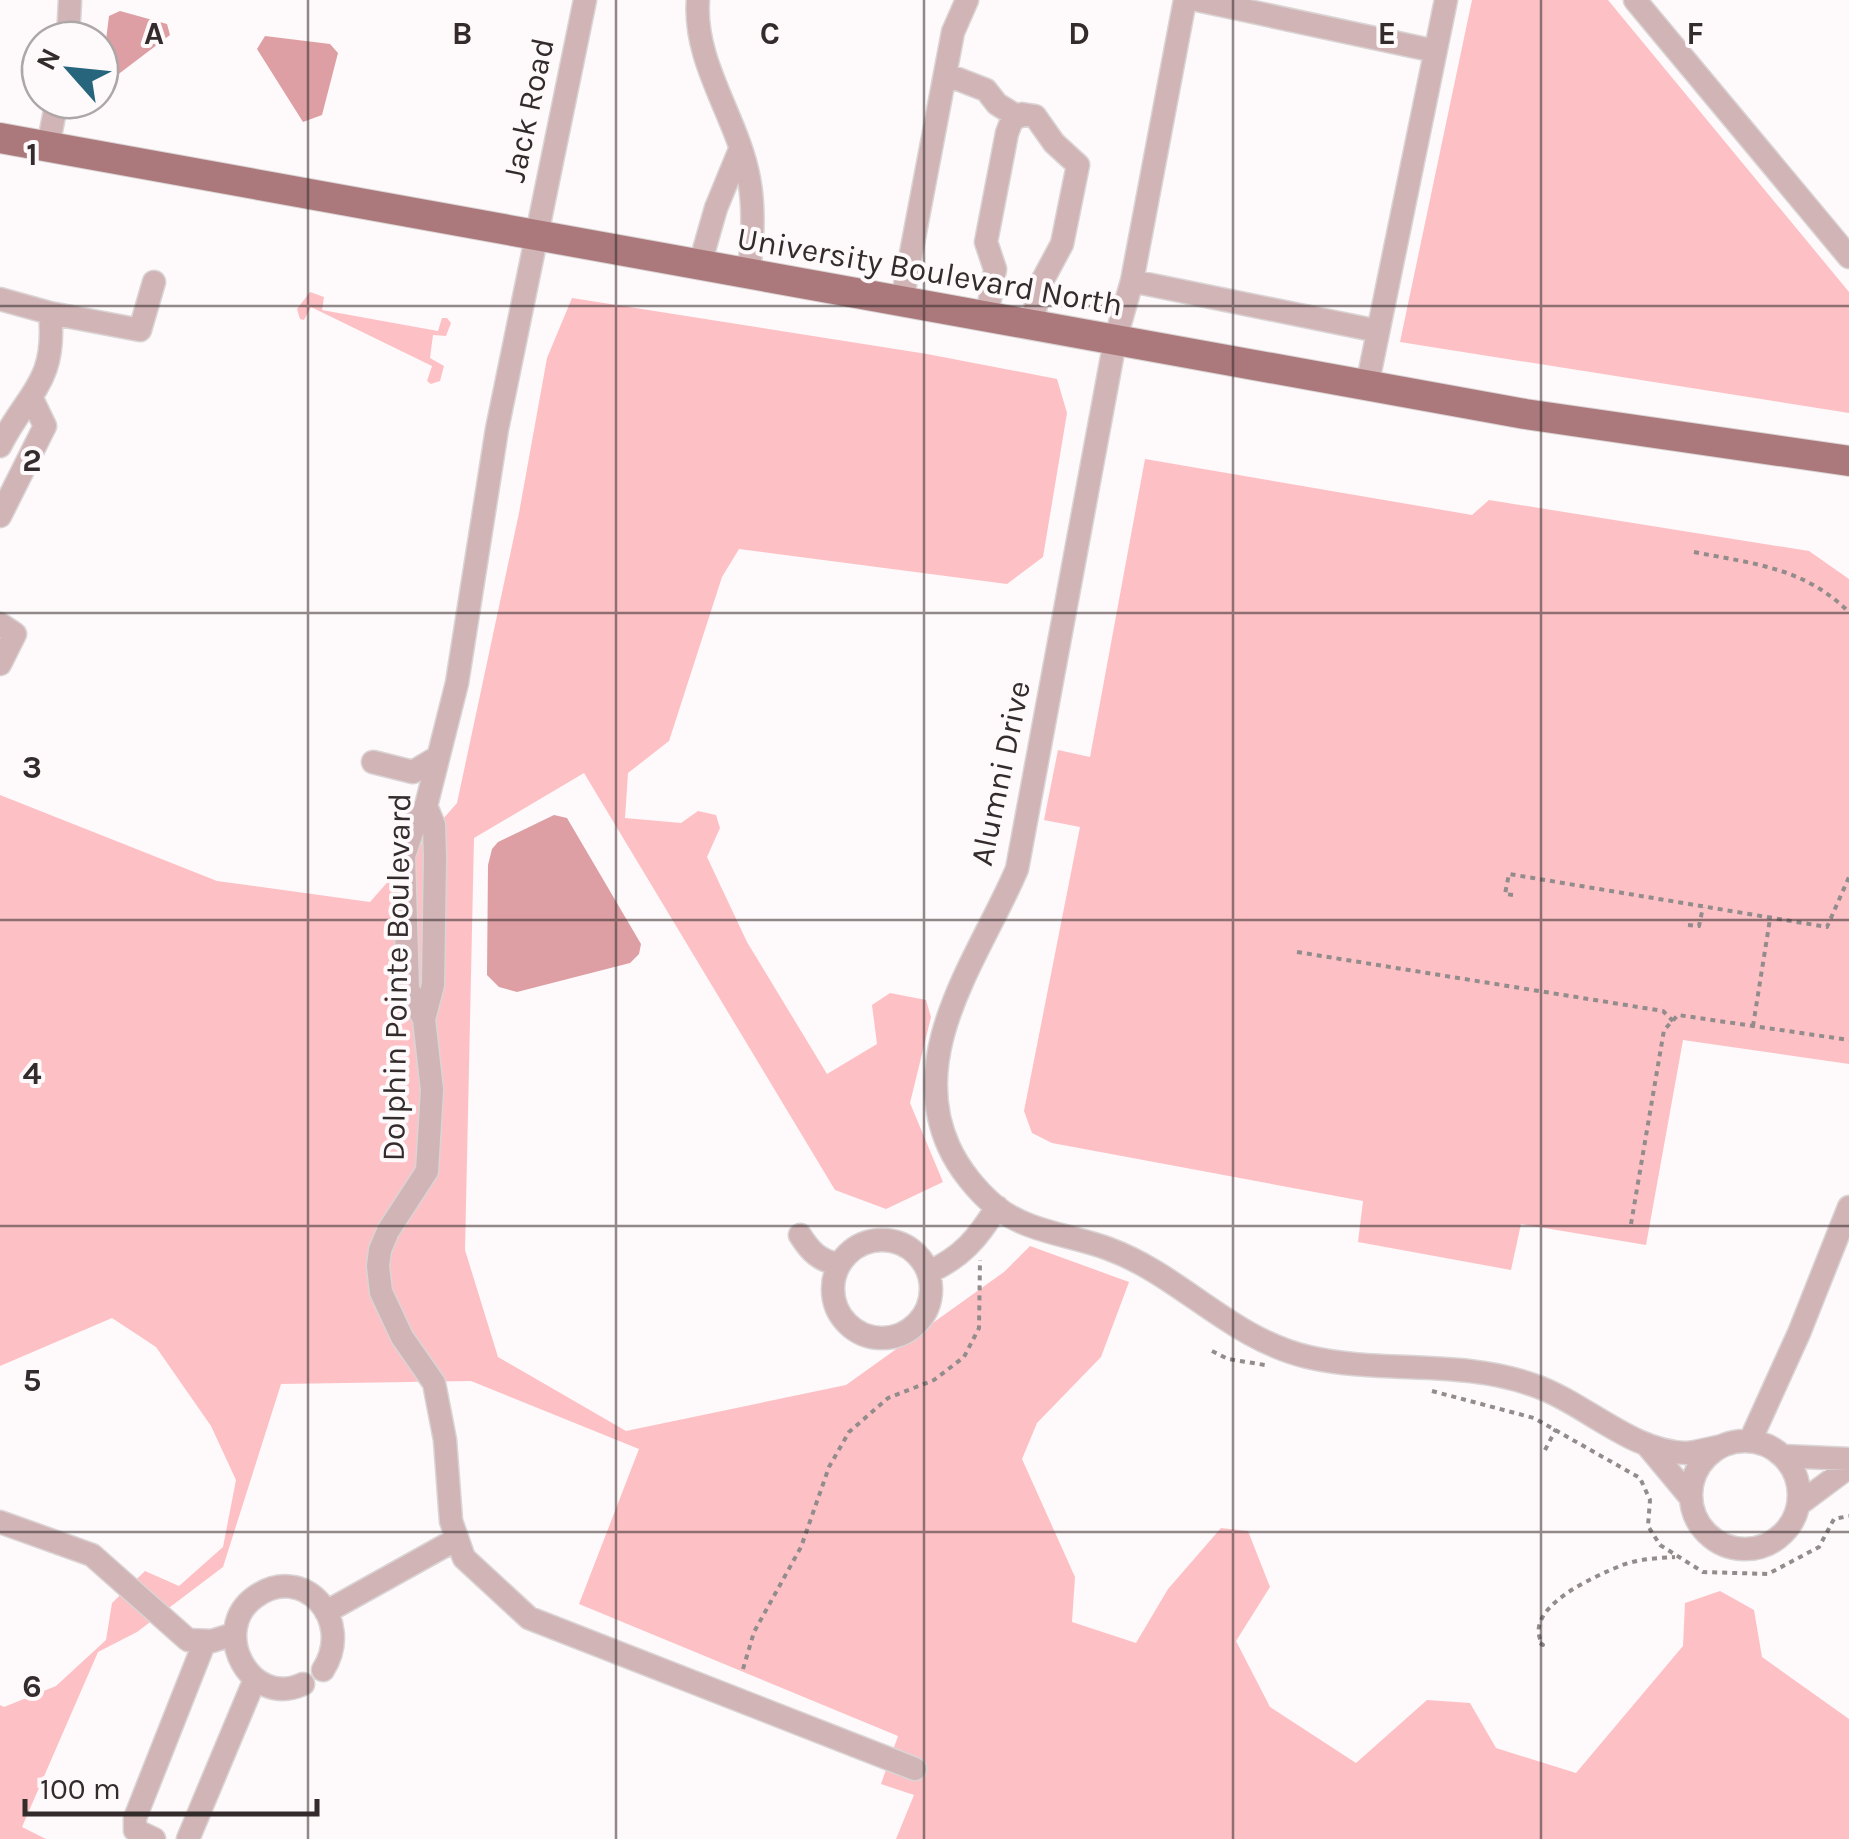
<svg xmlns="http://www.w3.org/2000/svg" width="1849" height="1839" font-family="Karla,sans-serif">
	<rect width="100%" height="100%" fill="#fef9fa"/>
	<path fill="#fdc1c5" d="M1472,0H1608L1849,292V413L1400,342Z
		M310,292L324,297L322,310L438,331L442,318H447L451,323L446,336L433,335L430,358L444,366L440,381L431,384L427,381L432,366L311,307L304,320L300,319L297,309Z
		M572,298L927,354L1057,379L1067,413L1043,557L1007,584L739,549L722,577L669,741L628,773L625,818L681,823L698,811L716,815L720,828L707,857L747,942L827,1074L877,1044L872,1005L890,993L926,1000L931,1017L910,1103L943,1182L886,1209L835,1190L584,773L474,838L465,1250L498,1357L626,1431L846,1385L1004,1272L1030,1246L1129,1282L1101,1357L1037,1423L1022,1459L1075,1577L1072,1622L1136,1643L1168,1589L1221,1528L1248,1531L1270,1587L1236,1641L1270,1707L1356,1763L1427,1700L1470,1703L1496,1748L1576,1773L1683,1646L1685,1603L1720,1591L1754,1610L1762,1657L1849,1719V1839H896L914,1795L881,1784L898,1736L579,1604L639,1449L471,1381L281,1384L223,1567L137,1632L98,1652L22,1827L46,1839H0V1705L4,1707L56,1686L106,1640L112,1603L145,1571L179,1586L223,1547L236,1480L211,1426L156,1347L112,1318L0,1366V795L217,881L370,902L457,803L519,513L547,358Z
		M1145,459L1472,515L1489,500L1809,551L1849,579V1064L1683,1040L1646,1245L1521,1224L1511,1270L1358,1242L1363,1201L1052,1143L1032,1133L1024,1111L1080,827L1044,820L1058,750L1090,757Z"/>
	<path fill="#dd9fa3" d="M120,11L167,24L170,35L112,79L102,72L109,16Z
		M265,36L330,44L338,53L322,115L303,122L257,49Z
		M554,815L567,818L641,944L639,954L630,963L517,992L499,987L487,975L488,865L492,849L498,842Z"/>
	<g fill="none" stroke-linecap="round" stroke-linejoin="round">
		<g stroke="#dad4d5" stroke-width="25">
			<path id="minor" d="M585,0L497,429L457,683L426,806L434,825L435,857L433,985L424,1019L432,1090L427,1171L388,1231L380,1250L378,1266L381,1292L402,1337L434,1383L445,1440L451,1521L464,1558L529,1618L915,1769
				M698,0C693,63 738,118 749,179C755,211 752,242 749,273
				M1185,0L1132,281L1115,341L1017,869C981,954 905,1051 949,1147C959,1169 977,1191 995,1206C1026,1232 1072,1235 1109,1249C1180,1275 1231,1339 1308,1357C1382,1374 1460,1359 1533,1385C1584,1402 1630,1451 1685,1453C1696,1453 1710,1448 1722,1446
				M1197,0L1435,51
				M1635,0L1849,257
				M68,40L70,0
				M945,74L986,90L997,104L1018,117
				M48,147L57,100
				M700,264L716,208L739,152
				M1132,281L1378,331
				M0,299L50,313C57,383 28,391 0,446
				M902,301L953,32L967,0
				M50,313L140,330L154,282
				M987,317L995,269L986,242L1007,133L1012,120L1022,114L1035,116L1054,143L1078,165L1062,244L1040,285L1032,325
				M1367,386L1446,0
				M0,516L45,426L32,399
				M0,624L15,634L0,664
				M373,762L413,772L438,757
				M424,1019L408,989L404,856L417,817L426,806
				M800,1235C810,1251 820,1262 840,1264
				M833 1289a49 49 0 1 1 98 0a49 49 0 1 1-98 0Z
				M929,1272C962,1257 978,1238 997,1207
				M1750,1441L1799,1333L1849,1207
				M1691 1495a54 54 0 1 1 108 0a54 54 0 1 1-108 0Z
				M1646,1444L1691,1498
				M1783,1456L1849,1459
				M1798,1505L1849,1467
				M0,1522L92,1555L188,1640L212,1641L234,1634
				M326,1612L457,1539
				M303,1684C250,1709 209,1630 255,1597C303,1562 355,1620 323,1670
				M154,1839L135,1830V1818L205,1641
				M188,1839L255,1679"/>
		</g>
		<g stroke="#dad4d5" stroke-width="32">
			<path id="major" d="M0,138L1525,414L1849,461"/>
		</g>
		<path stroke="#928c8c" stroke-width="4" stroke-dasharray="5 5" stroke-linecap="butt" d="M1694,552C1754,564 1803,567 1849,612
			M1513,895L1505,894L1509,874L1827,927L1849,877
			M1688,925L1699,926L1703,907
			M1297,952L1663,1011L1673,1021
			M1753,1026L1770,919
			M1631,1224L1664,1030L1678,1015L1849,1040
			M1212,1351L1228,1359L1265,1365
			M1432,1391L1534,1418L1640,1478L1650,1500L1648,1526L1660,1545L1703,1572L1768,1574L1819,1547L1834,1519L1849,1516
			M1545,1450L1556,1429
			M1540,1643L1543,1645C1520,1609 1593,1577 1620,1566C1637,1559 1657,1558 1675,1557
			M743,1669L754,1632L801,1547L829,1467L849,1432L888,1398L934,1380L964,1357L979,1328L980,1260"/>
		<use href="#minor" stroke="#d1b4b6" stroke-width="22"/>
		<use href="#major" stroke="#ab797c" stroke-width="30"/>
	</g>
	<path fill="none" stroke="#342c2c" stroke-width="2.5" stroke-opacity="0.55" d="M308,0V1839M616,0V1839M924,0V1839M1233,0V1839M1541,0V1839M0,306H1849M0,613H1849M0,920H1849M0,1226H1849M0,1532H1849"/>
	<g text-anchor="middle" stroke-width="8" stroke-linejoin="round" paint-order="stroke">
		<g font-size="32" fill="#342c2c" stroke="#fef9fa">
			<text transform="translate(528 110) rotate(-78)" y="11">Jack Road</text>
			<text transform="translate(930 271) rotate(10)" y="11">University Boulevard North</text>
			<text transform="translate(1000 773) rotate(-78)" y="11">Alumni Drive</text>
			<text transform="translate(396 977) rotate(-89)" y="11">Dolphin Pointe Boulevard</text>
		</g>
	</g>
	<g font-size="32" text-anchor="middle" font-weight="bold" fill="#342c2c" stroke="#fef9fa" stroke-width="8" stroke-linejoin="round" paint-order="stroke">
		<text x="154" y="44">A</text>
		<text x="462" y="44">B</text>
		<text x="770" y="44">C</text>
		<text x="1079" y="44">D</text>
		<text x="1387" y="44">E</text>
		<text x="1695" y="44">F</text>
		<text x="32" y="165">1</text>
		<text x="32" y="471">2</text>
		<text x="32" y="778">3</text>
		<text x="32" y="1084">4</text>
		<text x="32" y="1391">5</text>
		<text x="32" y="1697">6</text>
	</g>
	<g transform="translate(70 70) rotate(297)"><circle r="48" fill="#fef9fa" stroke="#ada7a8" stroke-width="2.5"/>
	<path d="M0-8L18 38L0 25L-18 38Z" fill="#26657b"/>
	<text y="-15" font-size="28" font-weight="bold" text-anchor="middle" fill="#342c2c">N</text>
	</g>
	<path d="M25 1799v15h292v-15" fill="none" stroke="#342c2c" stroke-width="5"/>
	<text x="40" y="1799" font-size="30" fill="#342c2c" stroke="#fef9fa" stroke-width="8" paint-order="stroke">100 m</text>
</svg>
